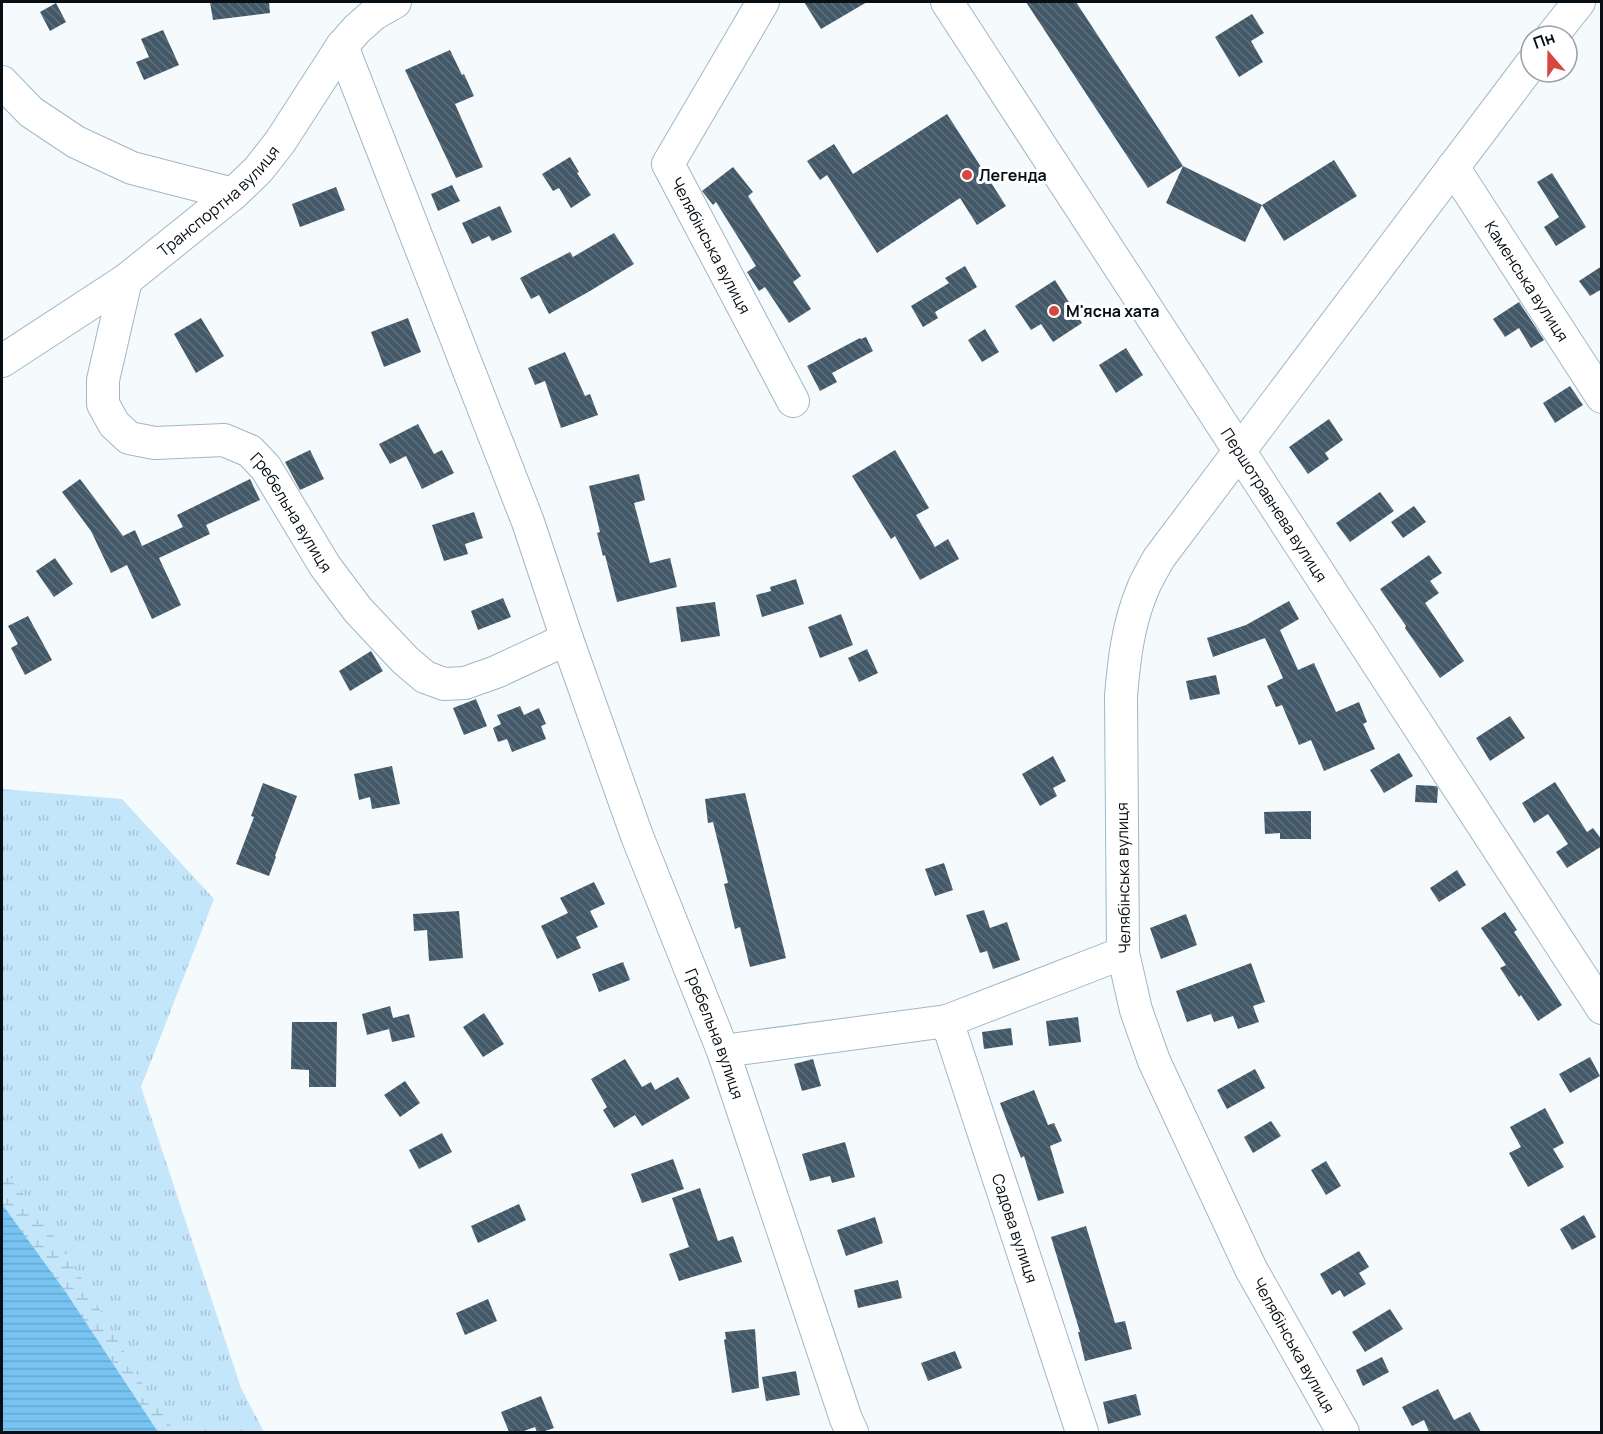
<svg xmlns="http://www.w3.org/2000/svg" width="1603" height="1434" font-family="Manrope,sans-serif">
	<defs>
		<pattern id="grass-tufts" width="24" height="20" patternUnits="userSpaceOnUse" patternTransform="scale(1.5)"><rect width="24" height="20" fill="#c4e6fb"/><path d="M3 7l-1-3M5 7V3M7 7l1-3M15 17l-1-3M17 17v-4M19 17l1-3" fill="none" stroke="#a7c4d6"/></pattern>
		<pattern id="wetland-marsh" width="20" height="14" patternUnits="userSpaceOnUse" patternTransform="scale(1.5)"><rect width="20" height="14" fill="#c4e6fb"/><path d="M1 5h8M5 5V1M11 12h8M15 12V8" fill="none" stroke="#a7c4d6"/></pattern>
		<pattern id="water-rules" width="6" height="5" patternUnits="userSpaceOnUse" patternTransform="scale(1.5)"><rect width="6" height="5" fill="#77c4f2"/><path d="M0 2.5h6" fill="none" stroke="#65a7cf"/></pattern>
		<pattern id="building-back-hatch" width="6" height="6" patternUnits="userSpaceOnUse" patternTransform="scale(1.5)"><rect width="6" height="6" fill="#435967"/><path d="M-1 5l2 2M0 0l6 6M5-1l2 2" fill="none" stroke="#60707c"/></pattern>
	</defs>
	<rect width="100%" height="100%" fill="#f5fafd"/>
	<path fill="url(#grass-tufts)" d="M2,789L122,799L214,899L141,1087L241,1388L264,1432H2Z"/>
	<path fill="url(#wetland-marsh)" d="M2,1166L47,1227L84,1282L142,1383L175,1432H158L67,1294L2,1204Z"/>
	<path fill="url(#water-rules)" d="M2,1204L67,1294L158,1432H2Z"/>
	<path fill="url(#building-back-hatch)" d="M210,2H269L270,13L213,20Z
		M804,2H867L821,29Z
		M1026,2H1076L1183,166L1262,205L1245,242L1166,203L1183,166L1148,188Z
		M56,3L66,22L50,31L40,12Z
		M1252,14L1264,33L1251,41L1263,62L1239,77L1215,37Z
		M163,30L179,65L144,80L136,62L149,57L141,39Z
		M450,50L462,75L464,74L474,96L455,104L483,167L456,178L405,70Z
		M947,114L1006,206L977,225L960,198L877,253L827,175L820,180L807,161L834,144L853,174Z
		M570,157L579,172L577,173L591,195L571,208L559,188L553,191L542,174Z
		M1334,160L1357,196L1284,241L1262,205Z
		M733,167L753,192L748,196L801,276L793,282L811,309L789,323L765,287L759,291L747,272L756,266L716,202L713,205L702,191Z
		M1552,173L1586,227L1556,246L1544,227L1559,217L1537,182Z
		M452,185L460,201L438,211L431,194Z
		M336,187L345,210L300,227L292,204Z
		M500,206L512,232L492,241L489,236L472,244L462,223Z
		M614,233L634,264L590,291L549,314L539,295L531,299L520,278L570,252L573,257Z
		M965,266L977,287L935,312L938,318L923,327L911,306L949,283L945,278Z
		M1602,266V289L1590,296L1579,281Z
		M1055,280L1082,323L1053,342L1041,324L1031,330L1015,306Z
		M1519,302L1544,340L1531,348L1519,328L1505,337L1493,319Z
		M201,318L224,356L196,373L174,334Z
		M408,318L421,352L384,367L371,332Z
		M985,329L999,352L982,362L968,340Z
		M866,337L873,351L832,373L837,382L820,391L807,366L860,338L861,339Z
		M1126,348L1143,375L1116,393L1099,365Z
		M565,352L585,396L590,394L598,415L561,428L545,381L535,385L528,368Z
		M1570,386L1583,405L1555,423L1543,403Z
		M1329,419L1343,440L1325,453L1329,459L1308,474L1289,447Z
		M418,424L434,454L442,450L454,473L422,489L406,456L390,464L379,444Z
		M310,450L324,479L300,490L285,462Z
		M895,450L929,508L916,515L935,547L948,539L959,559L920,580L895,536L891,539L852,476Z
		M639,474L645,500L634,503L650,563L670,558L677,587L617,602L605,555L603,556L597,533L600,532L589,486Z
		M80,479L123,536L135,530L142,546L183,527L177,515L250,479L260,500L206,525L210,534L159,558L181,605L152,619L127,565L111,573L91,531L62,492Z
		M1380,492L1394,511L1350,542L1336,523Z
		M1414,506L1426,522L1403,538L1391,522Z
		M474,512L483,538L465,544L468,554L444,561L432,525Z
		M1429,555L1442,573L1430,581L1439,593L1425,603L1464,661L1440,678L1405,628L1406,626L1380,589Z
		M55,558L73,584L54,597L36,571Z
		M796,579L804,604L762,617L756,595L771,591L770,587Z
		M503,598L511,617L478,630L471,611Z
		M1289,601L1299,619L1280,630L1298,670L1314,663L1336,712L1359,702L1367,722L1363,724L1375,749L1324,771L1311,740L1299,745L1282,705L1276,707L1267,686L1283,678L1265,638L1213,657L1207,638L1246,625Z
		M715,602L720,636L681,642L676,607Z
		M841,614L853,645L820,658L808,627Z
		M28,616L52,660L25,675L11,648L18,644L8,626Z
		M867,649L878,673L859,682L848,658Z
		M371,651L383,671L350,691L339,671Z
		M1216,675L1220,694L1190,700L1186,681Z
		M476,699L487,726L464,735L453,708Z
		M520,706L524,715L539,708L546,724L541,726L546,739L512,752L507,739L498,742L493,728L501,724L497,715Z
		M1510,716L1525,738L1490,761L1476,738Z
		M1399,753L1413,776L1384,793L1370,770Z
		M1053,756L1066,781L1053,788L1057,796L1040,806L1022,774Z
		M392,766L400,804L372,809L370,797L359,800L354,774Z
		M1555,782L1587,832L1593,828L1602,840V846L1567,868L1556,852L1568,844L1548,814L1534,823L1522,803Z
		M263,783L297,796L275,856L276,857L269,876L236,864L254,817L251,816Z
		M1416,785L1436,786L1438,788L1437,803L1415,802Z
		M745,793L786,958L750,967L740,927L735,929L724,884L728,883L713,822L708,823L705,799Z
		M1311,811V839H1280V833L1265,834L1264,812Z
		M944,863L953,890L935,896L925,869Z
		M1457,870L1466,885L1439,902L1430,888Z
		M594,882L605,904L590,911L598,927L576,937L581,948L557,959L541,926L568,913L560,898Z
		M984,910L990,928L1007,922L1020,960L993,969L987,951L980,953L966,915Z
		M459,911L463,958L429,961L427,930L414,931L413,914Z
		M1505,912L1517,930L1514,932L1562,1005L1538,1021L1521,995L1519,997L1500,968L1506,965L1481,928Z
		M1186,914L1197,945L1161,959L1150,928Z
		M623,962L630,980L599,992L592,974Z
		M1251,963L1265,1002L1253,1006L1259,1022L1238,1029L1233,1016L1214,1022L1211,1014L1187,1022L1176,991Z
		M390,1006L393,1018L409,1014L415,1037L392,1042L389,1029L367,1035L362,1014Z
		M484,1013L504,1044L483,1057L463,1027Z
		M1078,1017L1081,1042L1049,1046L1046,1021Z
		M292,1022H337L336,1087H309V1070L291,1069Z
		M1011,1028L1013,1045L984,1049L982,1032Z
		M1590,1057L1600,1076L1570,1093L1559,1074Z
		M625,1059L642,1087L651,1082L655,1090L678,1077L690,1098L642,1126L635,1115L614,1128L603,1110L607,1107L591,1079Z
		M813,1059L821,1086L802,1091L794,1064Z
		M1255,1069L1265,1088L1227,1109L1217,1090Z
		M405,1081L420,1103L400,1117L384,1095Z
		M1034,1090L1048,1125L1054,1123L1062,1141L1050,1146L1064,1193L1038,1201L1024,1156L1021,1158L1000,1103Z
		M1545,1108L1564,1143L1553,1149L1564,1167L1528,1187L1509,1153L1521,1147L1510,1127Z
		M1271,1121L1281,1136L1253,1153L1244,1137Z
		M442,1133L452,1152L419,1169L409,1150Z
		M845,1142L855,1177L832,1183L830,1176L810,1181L802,1154Z
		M673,1159L684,1189L642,1203L631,1174Z
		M1326,1161L1341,1186L1326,1195L1311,1170Z
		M700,1188L718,1241L733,1236L742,1262L679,1281L669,1254L689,1247L672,1198Z
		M519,1204L526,1220L478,1243L471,1226Z
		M1584,1215L1596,1237L1572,1250L1560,1229Z
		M875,1217L883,1243L846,1256L837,1230Z
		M1086,1226L1115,1323L1125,1321L1132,1349L1085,1361L1078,1332H1080L1051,1237Z
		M1359,1251L1369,1267L1359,1273L1366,1284L1344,1297L1340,1290L1332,1295L1320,1274Z
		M898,1280L902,1298L858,1308L854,1290Z
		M488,1299L497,1321L465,1335L456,1313Z
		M1390,1309L1403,1329L1365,1352L1352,1332Z
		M755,1329L759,1388L732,1393L724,1340L726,1339L725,1332Z
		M955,1351L962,1368L928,1381L921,1363Z
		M1382,1357L1389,1372L1363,1386L1356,1370Z
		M796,1371L800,1395L766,1401L762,1377Z
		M1438,1389L1454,1420L1470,1412L1481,1432H1429L1424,1420L1412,1426L1402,1407Z
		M1136,1394L1141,1415L1108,1424L1103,1402Z
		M541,1396L554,1428L542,1432H537L535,1427L521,1432H509L501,1412Z"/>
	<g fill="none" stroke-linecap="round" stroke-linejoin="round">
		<g stroke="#9fb8c7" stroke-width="34">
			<g id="minor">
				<path id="s1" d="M763,2L668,164L793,401"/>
				<path id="s2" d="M947,2L1602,1008"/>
				<path d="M1552,36L1579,2"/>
				<path id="s3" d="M342,46L528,522L567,639L637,836L723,1051L846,1419L852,1432"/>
				<path d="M2,82L31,112L76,142L132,168L233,194"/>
				<path id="s4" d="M1453,167L1602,397"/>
				<path id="s5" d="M126,280L103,380V404L114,424L129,438L155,443L224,440L250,451L266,468L325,566L358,610L405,660L425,677L444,684L465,683L496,672L567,639"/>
				<path id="s6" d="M2,361L126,280L233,194L258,170L280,142L342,46L357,29L374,14L395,2"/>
				<path id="s7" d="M947,1021L1082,1432"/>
				<path d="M723,1051L947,1021L1123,953"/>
				<path d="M1343,1432L1251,1269L1154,1061L1136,1010L1123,953L1121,696C1124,660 1128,625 1142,591C1146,580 1153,569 1159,558L1531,64"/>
			</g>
		</g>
		<use href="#minor" stroke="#fff" stroke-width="32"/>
	</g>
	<g fill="#d64742" stroke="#fff" stroke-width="2">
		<circle cx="967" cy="175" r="6"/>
		<circle cx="1054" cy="311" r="6"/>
	</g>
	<g text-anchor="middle" stroke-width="6" stroke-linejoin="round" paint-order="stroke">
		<g font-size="16" font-weight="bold" fill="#070f15" stroke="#fff" text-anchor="start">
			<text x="979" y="181">Легенда</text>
			<text x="1066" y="317">М'ясна хата</text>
		</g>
		<g font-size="16" fill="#070f15" stroke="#fff">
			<text dy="6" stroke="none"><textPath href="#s6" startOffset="270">Транспортна вулиця</textPath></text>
			<text dy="6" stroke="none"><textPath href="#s1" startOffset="280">Челябінська вулиця</textPath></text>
			<text dy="6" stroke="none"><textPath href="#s4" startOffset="136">Каменська вулиця</textPath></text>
			<text dy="6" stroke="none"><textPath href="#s2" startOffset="600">Першотравнева вулиця</textPath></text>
			<text dy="6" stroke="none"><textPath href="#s5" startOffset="368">Гребельна вулиця</textPath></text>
			<text transform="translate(1123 878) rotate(-91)" y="6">Челябінська вулиця</text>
			<text dy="6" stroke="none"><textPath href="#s3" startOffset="1056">Гребельна вулиця</textPath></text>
			<text dy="6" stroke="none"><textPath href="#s7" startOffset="218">Садова вулиця</textPath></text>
			<text transform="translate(1294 1345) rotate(61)" y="6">Челябінська вулиця</text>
		</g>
	</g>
	<rect width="1603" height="1434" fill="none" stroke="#070f15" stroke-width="6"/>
	<g transform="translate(1549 54) rotate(340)"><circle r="28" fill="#ffffff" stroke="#9c9fa1" stroke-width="1.5"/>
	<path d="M0-4.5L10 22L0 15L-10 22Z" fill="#d64742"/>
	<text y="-9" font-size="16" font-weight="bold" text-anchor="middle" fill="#070f15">Пн</text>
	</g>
</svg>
